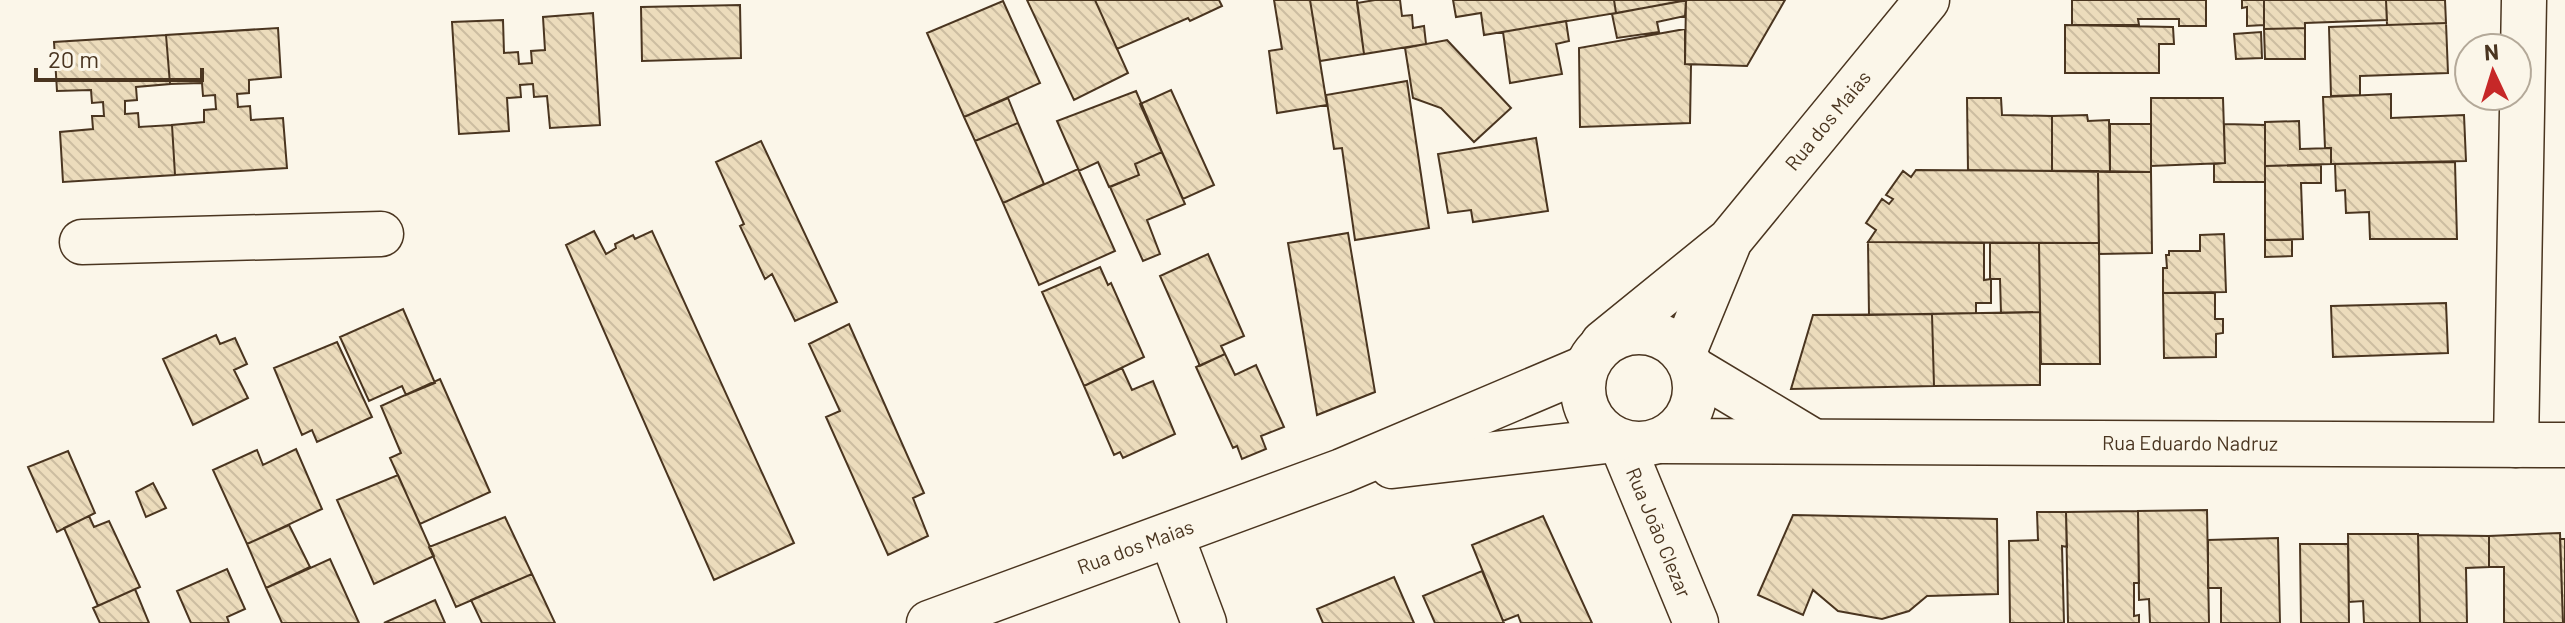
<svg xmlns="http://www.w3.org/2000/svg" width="2565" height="623" font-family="Barlow,sans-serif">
	<defs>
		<pattern id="building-back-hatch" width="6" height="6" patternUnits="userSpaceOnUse" patternTransform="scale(2)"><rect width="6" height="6" fill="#ecdcbc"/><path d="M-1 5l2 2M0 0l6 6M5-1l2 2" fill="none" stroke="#ccbda1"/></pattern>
	</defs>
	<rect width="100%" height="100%" fill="#fbf6e9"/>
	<path fill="url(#building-back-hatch)" stroke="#4a3520" stroke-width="2" d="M1027,0H1095L1128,73L1074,100Z
		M1095,0H1219L1222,6L1190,21L1188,18L1117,49Z
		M1274,0H1310L1327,105L1277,113L1269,51L1282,49Z
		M1310,0H1357L1364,54L1320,61Z
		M1375,0H1400L1402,16L1412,15L1413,28L1424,26L1426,44L1364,54L1357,3Z
		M1453,0H1614L1616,13L1484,35L1481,13L1456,17Z
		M1614,0H1688L1616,13Z
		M1686,0L1685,16L1657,22L1659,32L1617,38L1612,14Z
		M1686,0H1785L1747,66L1685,64Z
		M2072,0H2206V26H2179V19H2138L2139,25H2072Z
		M2242,0H2264V25L2247,26V7L2242,8Z
		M2264,0H2386L2387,20L2305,23V28L2264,29Z
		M2386,0H2445L2446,23L2387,25Z
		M1003,1L1040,83L964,117L927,33Z
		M740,5L741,58L642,61L641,7Z
		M593,13L600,125L550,128L547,96L534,97L533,84L520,85L521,97L507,98L509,131L459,134L452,22L503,20L504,53L518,52L519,64L532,63L531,51L545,50L543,17Z
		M1566,21L1569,41L1556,44L1562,74L1510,83L1503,32Z
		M2446,23L2448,73L2360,76V95L2331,96L2329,27Z
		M2065,25L2173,27L2174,44H2159V73H2065Z
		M278,28L281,77L249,80V93L237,94L238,107L250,106L251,120L283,118L287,168L175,175L172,125L204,122V110L216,109L215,95L203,96L202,83L170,84L166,35Z
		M2305,28V59H2265L2264,29Z
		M1685,29V64L1691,65L1690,123L1580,127L1579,48Z
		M2261,32L2262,58L2236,59L2234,34Z
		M166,35L170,84L136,87L137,100L125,101V114L138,113L139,127L172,125L175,175L63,182L60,132L93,129L92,116H104L103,102L92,103L91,90L57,91L54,42Z
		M1447,40L1511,108L1474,142L1441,108L1413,98L1405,48Z
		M1407,81L1429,228L1355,240L1342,148L1334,149L1326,95Z
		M1171,90L1214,185L1183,199L1140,104Z
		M1136,91L1162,152L1135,164L1139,175L1109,187L1098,162L1079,171L1057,121Z
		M2391,94V118L2464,115L2466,161L2331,164V148H2325L2323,97Z
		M1008,98L1018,123L975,141L964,117Z
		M1967,98H2001L2002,115L2052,116V171L1968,170Z
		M2151,98H2223L2225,163L2151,166Z
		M2087,115L2088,121L2109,120L2110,172L2052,171V116Z
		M2299,121L2300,149L2331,148V164L2265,166V122Z
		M1018,123L1044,184L1003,203L975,141Z
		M2110,124H2151V172H2110Z
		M2224,124L2265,125V182H2214V164L2225,163Z
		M1536,138L1548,211L1473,222L1471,210L1448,213L1438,154Z
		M761,141L837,302L795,321L772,274L765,279L740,226L744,224L716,162Z
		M1162,152L1185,204L1147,220L1160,254L1143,261L1110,187L1139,175L1135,164Z
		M2455,162L2457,239H2370L2369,212L2346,213L2345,190L2336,191L2335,164Z
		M2321,165V183H2301L2303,239L2265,240V166Z
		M1078,169L1115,251L1039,285L1003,203Z
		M1916,170L2098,171L2099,243L1868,242L1876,230L1866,223L1882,199L1889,204L1893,199L1886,195L1903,171L1911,177Z
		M2098,171L2151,172L2152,253L2099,254Z
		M594,231L606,254L616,248L615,244L633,235L635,239L652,231L794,543L714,580L566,245Z
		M1348,233L1375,392L1317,415L1288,243Z
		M2224,234L2226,292L2163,293V268H2167L2166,255H2169V251H2200V235Z
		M2265,240H2292V256L2265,257Z
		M1868,242L1984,243V280L1991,279V303H1976V313L1869,315Z
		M1990,243H2039L2040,312L2001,313L2000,279H1990Z
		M2039,243H2099L2100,364H2041Z
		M1208,254L1244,336L1221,346L1225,354L1200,366L1160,276Z
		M1100,267L1108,285L1111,283L1144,357L1084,386L1042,292Z
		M2163,293H2215V319H2223V333L2216,334V357L2164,358Z
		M2446,303L2448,353L2333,357L2331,306Z
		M403,309L435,383L406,395L402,386L369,401L340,337Z
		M2040,312V385L1934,386L1932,314Z
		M1932,314L1934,386L1791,389L1813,315Z
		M849,324L924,493L913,498L928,536L888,555L826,417L840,411L809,344Z
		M216,335L220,344L235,338L247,364L234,370L248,398L193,425L163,359Z
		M337,342L372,417L317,442L312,430L302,435L274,368Z
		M1225,354L1235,375L1256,365L1284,427L1261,436L1266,449L1242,459L1237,446L1233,448L1196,367Z
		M1122,368L1132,390L1153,381L1175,434L1123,458L1120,452L1114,455L1084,386Z
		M440,379L490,492L420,524L390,458L401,453L381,406Z
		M296,449L322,509L247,544L213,470L257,450L263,465Z
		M68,451L95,513L57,532L28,467Z
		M398,475L434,556L374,584L337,500Z
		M153,483L166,508L146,517L136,492Z
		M2207,510L2209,623H2150L2149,599L2139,600L2138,511Z
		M2138,511L2139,583H2134V616L2139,615V623H2068L2066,512Z
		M2037,512H2066L2067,547L2062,546L2064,623H2010L2009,541L2038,540Z
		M1793,515L1997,519L1998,594L1927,596L1909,611L1882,619L1838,611L1813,590L1803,615L1758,595Z
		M89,516L94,527L109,521L140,587L98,606L64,528Z
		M1543,516L1592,623H1521L1518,615L1503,621L1472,545Z
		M505,517L532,574L456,607L429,547Z
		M289,525L310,567L266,588L247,544Z
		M2560,533L2563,623H2504V567H2489V536Z
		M2348,534H2418L2420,623H2364L2363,601L2349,602Z
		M2418,535L2489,536V567L2466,568L2467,623H2420Z
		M2278,538L2280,623H2221V588H2208V540Z
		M2560,539H2565V623H2563Z
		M2300,544H2348L2349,623H2301Z
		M330,559L359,623H282L266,588Z
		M227,569L245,609L227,617L229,623H191L177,591Z
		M1482,571L1504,623H1435L1423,596Z
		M532,574L555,623H482L471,600Z
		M1394,577L1414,623H1323L1317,609Z
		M135,589L149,623H100L93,608Z
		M435,600L445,623H384Z"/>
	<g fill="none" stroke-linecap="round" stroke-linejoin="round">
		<g stroke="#4a3520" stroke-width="47">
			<g id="minor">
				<path d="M82,242L381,234"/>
				<path d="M1693,369L1813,441"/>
				<path id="s1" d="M1662,441L2565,445"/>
				<path id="s2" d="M1621,442L1696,623"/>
				<path d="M2516,445L2524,0"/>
				<path d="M1171,535L1204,623"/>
			</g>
		</g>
		<g stroke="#4a3520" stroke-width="47">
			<g id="major">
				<circle cx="1639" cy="388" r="56"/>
				<path id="s3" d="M1603,343L1730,240L1927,0"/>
				<path d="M1684,352L1728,245"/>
				<path d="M1392,466L1615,440"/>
				<path id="s4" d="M929,623L1342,471L1585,368"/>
			</g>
		</g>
		<use href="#minor" stroke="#fbf6e9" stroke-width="44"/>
		<use href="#major" stroke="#fbf6e9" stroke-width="44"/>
	</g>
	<g text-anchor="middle" stroke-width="6" stroke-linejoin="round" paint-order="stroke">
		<g font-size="20" fill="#4a3520" stroke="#fbf6e9">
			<text dy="7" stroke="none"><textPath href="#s3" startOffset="318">Rua dos Maias</textPath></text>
			<text dy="7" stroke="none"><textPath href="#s1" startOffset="528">Rua Eduardo Nadruz</textPath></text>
			<text dy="7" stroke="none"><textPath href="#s2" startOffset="98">Rua João Clezar</textPath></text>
			<text dy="7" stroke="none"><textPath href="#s4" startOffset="220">Rua dos Maias</textPath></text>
		</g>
	</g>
	<g transform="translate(2493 72) rotate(356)"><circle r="38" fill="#fbf6e9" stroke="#b4a999" stroke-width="2"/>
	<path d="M0-6L14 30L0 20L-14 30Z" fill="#c62828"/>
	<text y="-12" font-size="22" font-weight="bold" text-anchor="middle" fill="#4a3520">N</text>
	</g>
	<path d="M36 68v12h166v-12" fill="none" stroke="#4a3520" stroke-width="4"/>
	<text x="48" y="68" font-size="24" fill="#4a3520" stroke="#fbf6e9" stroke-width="6" paint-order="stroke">20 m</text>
</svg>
